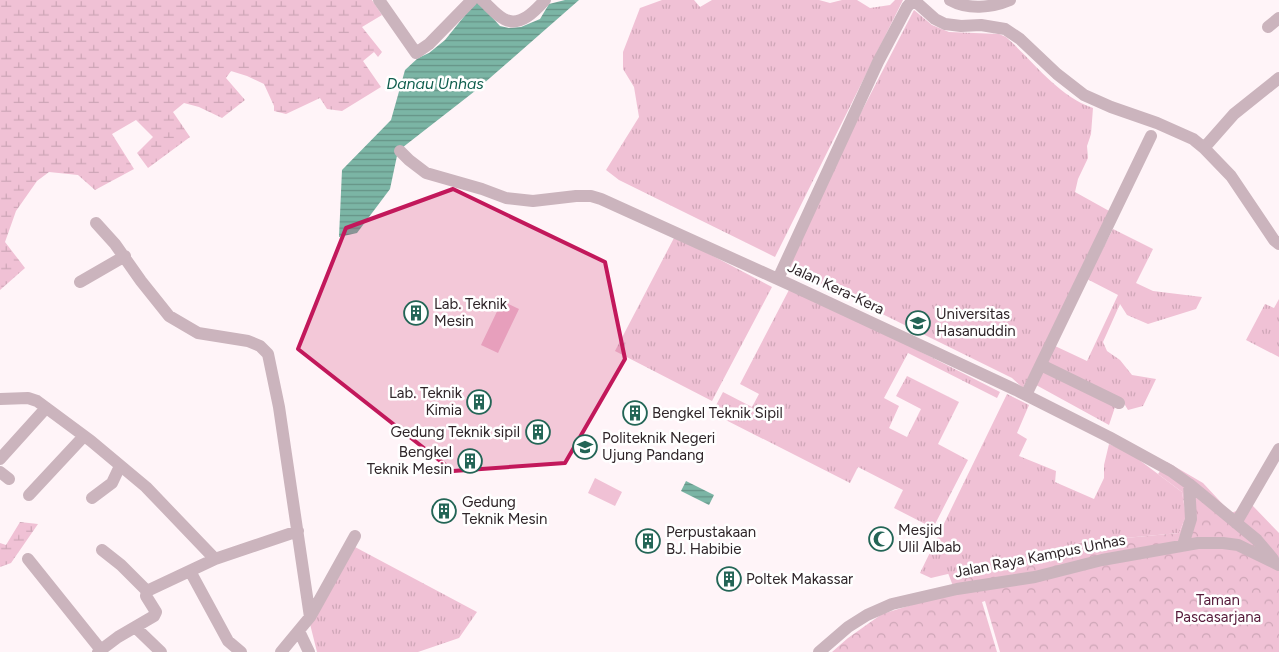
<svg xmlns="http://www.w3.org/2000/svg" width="1279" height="652" font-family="Figtree,sans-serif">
	<defs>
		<pattern id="grass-tufts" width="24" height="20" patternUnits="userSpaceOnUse" patternTransform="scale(1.25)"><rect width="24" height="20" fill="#f0c1d5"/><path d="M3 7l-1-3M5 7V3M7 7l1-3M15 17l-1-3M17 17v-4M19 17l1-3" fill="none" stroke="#cea6b7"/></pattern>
		<pattern id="forest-crowns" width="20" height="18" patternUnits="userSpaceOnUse" patternTransform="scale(1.25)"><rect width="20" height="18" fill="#f0c1d5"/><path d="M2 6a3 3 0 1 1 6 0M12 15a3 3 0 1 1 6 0" fill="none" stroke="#cea6b7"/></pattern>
		<pattern id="wetland-marsh" width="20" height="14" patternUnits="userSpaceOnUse" patternTransform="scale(1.25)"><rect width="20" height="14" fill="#f0c1d5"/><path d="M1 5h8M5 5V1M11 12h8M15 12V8" fill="none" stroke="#cea6b7"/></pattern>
		<pattern id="water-rules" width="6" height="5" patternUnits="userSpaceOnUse" patternTransform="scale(1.25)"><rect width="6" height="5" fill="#7bb5a5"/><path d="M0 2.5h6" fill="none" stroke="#659386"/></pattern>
	</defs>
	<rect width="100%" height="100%" fill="#fff4f8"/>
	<path fill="url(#grass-tufts)" d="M662,0H694L700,7L712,0H819L830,3L842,0H857L870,8L890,5L895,0H903L775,257L619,180L606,170L639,117L634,87L623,69V52L640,8Z
		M914,10L932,25L949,32L999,34L1006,37C1034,62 1057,95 1093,108L1091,134L1087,146L1088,158L1078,179L1075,192L1111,212L1034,367L1115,407L1109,425L1027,380L1023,388L1012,378L787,267L837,159Z
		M1113,229L1153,249L1136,283L1153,291L1202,297L1196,309L1148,324L1127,315L1120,304L1103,342L1107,351L1120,360L1132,375L1156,379L1143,406L1128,410L1122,400L1046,364L1055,346L1087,361L1118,295L1087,279Z
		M675,236L772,287L712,401L615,351Z
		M791,286L1000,392L997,398L908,353L884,398L899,406L889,428L907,437L921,409L896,396L907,376L959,402L938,444L968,460L933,528L894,508L903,490L858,467L850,483L712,413L723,392L752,407L759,394L740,384Z
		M1279,299V357L1246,340L1265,304L1274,308Z
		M1007,394L1029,405L1017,433L1027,439L1019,456L1056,471L1055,482L1094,499L1104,478V465L1109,444L1130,453L1182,492L1186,516L1179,533L1082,542L931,578L920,573Z
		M355,547L477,612L459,638L418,652H317L310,624Z"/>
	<path fill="url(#forest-crowns)" d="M1167,462L1203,483L1231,513L1252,505L1279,533V652H1000L985,601L982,602L997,652H832L848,638L882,614L931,599L956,594L948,573L1082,542L1179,533L1186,516L1182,492L1158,474Z"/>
	<path fill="url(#wetland-marsh)" d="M0,0H372L382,15L362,27L382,52L378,57L374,52L363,61L381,87L342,111L327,109L320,98L286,114L274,111V106L264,84L247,76L231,71L226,78L245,100L222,118L199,107L184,103L173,112L190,137L148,168L137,153L153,137L136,120L112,134L134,169L95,190L78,175L49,172L37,181L16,211L5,242L25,268L0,290Z
		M20,522L38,524L11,563L0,567V543L6,545Z"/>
	<path fill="#f0c1d5" d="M502,301L519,309L498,353L481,345Z
		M595,478L622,492L615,506L588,493Z"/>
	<path fill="url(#water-rules)" d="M565,0H579L475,91L398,151L390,189L357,233L339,237L342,170L391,120L405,70L418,58L429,53L445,40L475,3H479L500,26L509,28L521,27L540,19L549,4Z
		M686,481L714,495L709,505L681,491Z"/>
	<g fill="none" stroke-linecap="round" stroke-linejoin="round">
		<path stroke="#cbb4bd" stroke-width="12" d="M379,0L416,53L429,44L472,0
			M482,0C489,6 496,15 504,19C520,28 536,10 545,0
			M950,0C968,10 991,8 1010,0
			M912,2H916L935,19L945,24L961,26L981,25L1005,29L1020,39L1057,74L1084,95L1111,107L1157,123L1193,139L1204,148L1231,176L1274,240L1279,244
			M1268,27L1279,18
			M1204,148L1234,114L1279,78
			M400,151L409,160L426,173L482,189L506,198L533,201L576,196H591L601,199L793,286L1016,390L1109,437L1171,471L1189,484L1191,519L1183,545
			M96,223L115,244L141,281L169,316L198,333L248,341L260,346L268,354L279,407L310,617
			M778,279L878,62L907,7L913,0
			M80,282L125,256
			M1041,365L1119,403
			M1026,395L1151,136
			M0,399L28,398L37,401L91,441L146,487L215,559L147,591
			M0,459L46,408
			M0,472L9,479
			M1189,484L1257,540L1273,559
			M29,495L84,436
			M92,498L112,483L120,466
			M1236,523L1279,449
			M28,559L101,650
			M215,559L298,531
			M190,571L228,641L241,652
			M135,627L161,652
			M299,631L309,652
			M98,652L118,637L154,616L156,612L146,596L147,591L121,565L102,550
			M281,652L310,617L355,536
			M819,652L848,627L867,615L892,604L957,589L1035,577L1102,560L1198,543H1223L1238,545L1279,565"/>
	</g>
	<path fill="#c2185b" fill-opacity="0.2" stroke="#c2185b" stroke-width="4" stroke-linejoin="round" d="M453,189L605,262L625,359L565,463L453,471L298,349L346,228Z"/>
	<defs>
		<g id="building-ring" transform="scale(1.25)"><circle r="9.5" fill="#fff" stroke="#236556" stroke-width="1.5"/><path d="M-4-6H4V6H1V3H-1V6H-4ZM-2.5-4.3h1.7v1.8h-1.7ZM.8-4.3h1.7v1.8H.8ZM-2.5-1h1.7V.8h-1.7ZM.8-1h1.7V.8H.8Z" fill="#236556"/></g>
		<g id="university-ring" transform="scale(1.25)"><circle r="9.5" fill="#fff" stroke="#236556" stroke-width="1.5"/><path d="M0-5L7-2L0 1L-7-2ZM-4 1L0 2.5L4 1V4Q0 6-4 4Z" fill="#236556"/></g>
		<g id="mosque-ring" transform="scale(1.25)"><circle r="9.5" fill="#fff" stroke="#236556" stroke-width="1.5"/><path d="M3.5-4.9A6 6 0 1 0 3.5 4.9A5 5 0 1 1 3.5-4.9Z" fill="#236556"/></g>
	</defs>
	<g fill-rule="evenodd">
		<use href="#building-ring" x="416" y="313"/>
		<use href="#university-ring" x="918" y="323"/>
		<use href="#building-ring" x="479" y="402"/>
		<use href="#building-ring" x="635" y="413"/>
		<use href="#building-ring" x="538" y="432"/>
		<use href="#university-ring" x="585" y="447"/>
		<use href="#building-ring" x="470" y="461"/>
		<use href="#building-ring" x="444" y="511"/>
		<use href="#mosque-ring" x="881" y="539"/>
		<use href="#building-ring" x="648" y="541"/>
		<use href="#building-ring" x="729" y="579"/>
	</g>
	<g text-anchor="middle" stroke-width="5" stroke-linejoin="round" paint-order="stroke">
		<g font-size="15" fill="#2f2529" stroke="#fff">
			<text transform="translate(836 288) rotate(25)" y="5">Jalan Kera-Kera</text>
			<text transform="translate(1040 556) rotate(-11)" y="5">Jalan Raya Kampus Unhas</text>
		</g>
		<g font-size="15" fill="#2f2529" stroke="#fff" text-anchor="start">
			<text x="434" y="309">Lab. Teknik<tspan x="434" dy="17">Mesin</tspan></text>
			<text x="936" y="319">Universitas<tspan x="936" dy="17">Hasanuddin</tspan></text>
			<text x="462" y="398" text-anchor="end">Lab. Teknik<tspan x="462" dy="17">Kimia</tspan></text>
			<text x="652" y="418">Bengkel Teknik Sipil</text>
			<text x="520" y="437" text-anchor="end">Gedung Teknik sipil</text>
			<text x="602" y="443">Politeknik Negeri<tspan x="602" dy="17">Ujung Pandang</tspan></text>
			<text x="452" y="457" text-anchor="end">Bengkel<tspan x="452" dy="17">Teknik Mesin</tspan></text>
			<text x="462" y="507">Gedung<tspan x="462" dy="17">Teknik Mesin</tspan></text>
			<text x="898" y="535">Mesjid<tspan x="898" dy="17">Ulil Albab</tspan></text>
			<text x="666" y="537">Perpustakaan<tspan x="666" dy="17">BJ. Habibie</tspan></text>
			<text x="746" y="584">Poltek Makassar</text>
		</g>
		<g font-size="15" fill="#551939" stroke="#fff">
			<text x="1218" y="605">Taman<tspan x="1218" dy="17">Pascasarjana</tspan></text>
		</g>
		<g font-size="16" font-style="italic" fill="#105e4e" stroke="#fff">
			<text x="435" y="89">Danau Unhas</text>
		</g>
	</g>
</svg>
